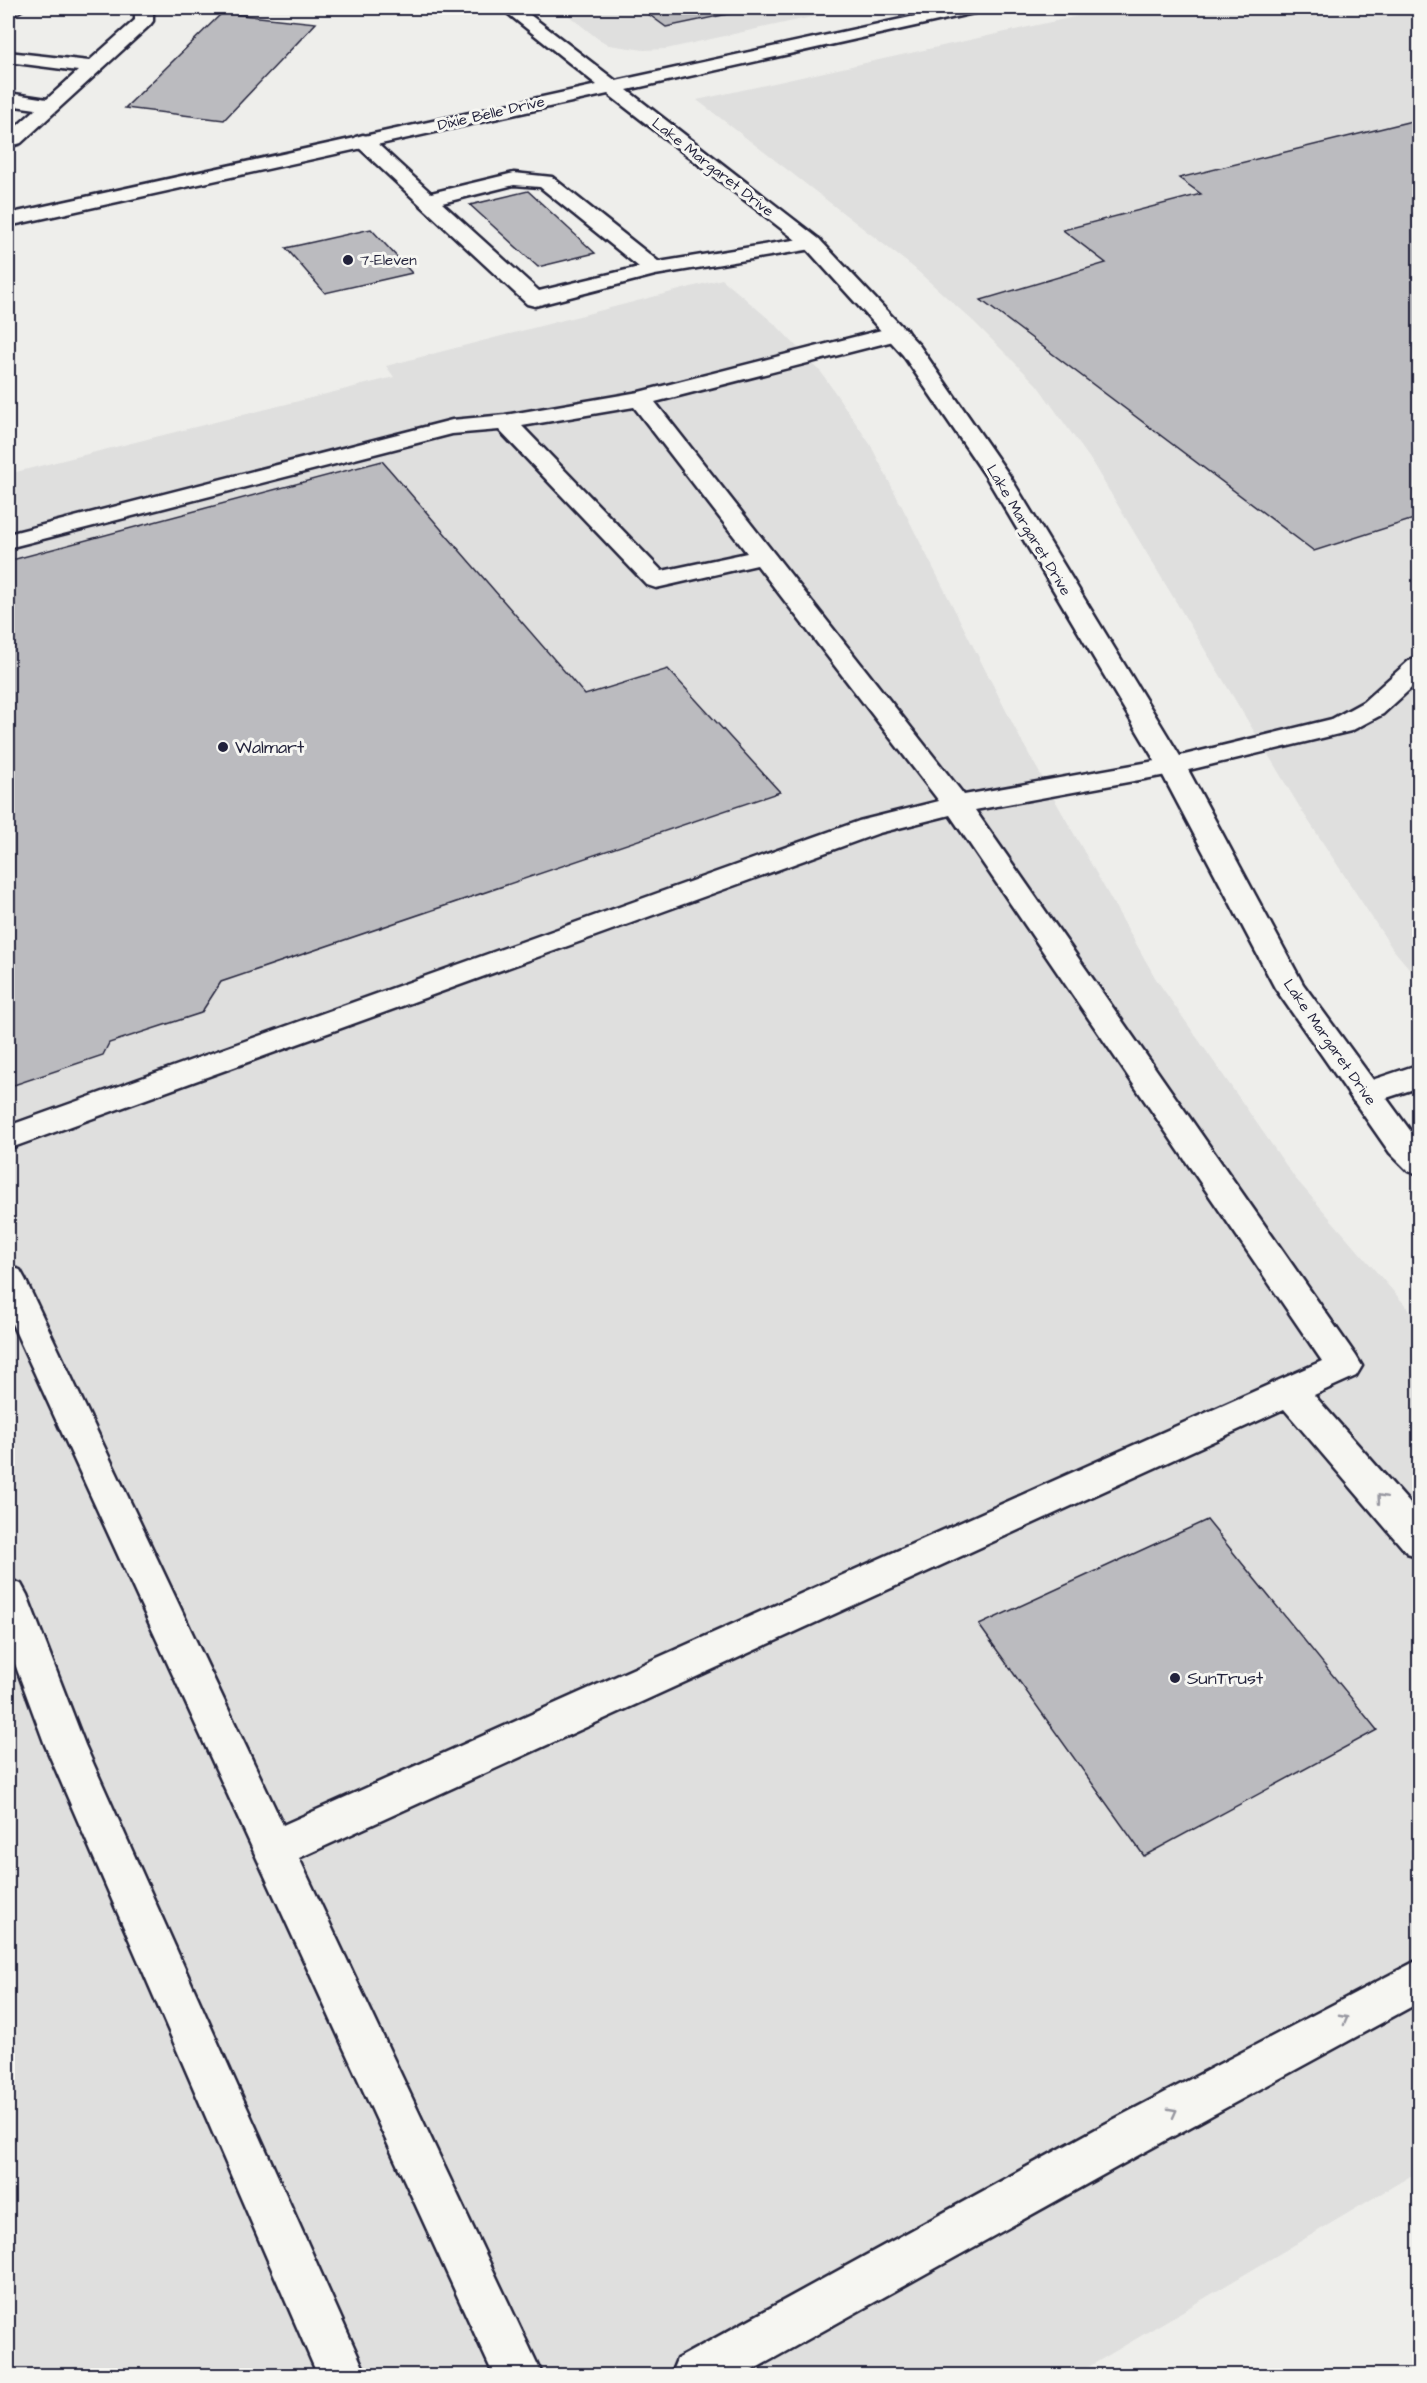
<svg xmlns="http://www.w3.org/2000/svg" width="1427" height="2383" font-family="'Architects Daughter',sans-serif">
	<rect width="100%" height="100%" fill="#eeeeeb"/>
	<filter id="ink" filterUnits="userSpaceOnUse"><feTurbulence type="fractalNoise" baseFrequency=".0167" numOctaves="2"/><feDisplacementMap in="SourceGraphic" scale="12" xChannelSelector="R" yChannelSelector="G"/><feConvolveMatrix kernelMatrix="1 2 1 2 8 2 1 2 1" color-interpolation-filters="sRGB"/></filter>
	<g filter="url(#ink)">
		<path fill="#dfdfde" d="M559,8H852L666,49L644,50L609,45L597,38Z
			M1114,8H1419V980L1392,948L1302,811L1090,459L1037,385L973,321L913,267L697,100Z
			M722,279L777,326L821,372L870,444L1021,740L1156,979L1295,1178L1419,1321V2171L1075,2375H8V474L394,377L386,366Z"/>
		<path fill="#bbbbbf" stroke="#22223b" stroke-width="1.5" d="M8,8H28L8,20Z
			M640,8H725L733,13L666,27Z
			M222,13L316,23L224,120L125,108Z
			M1420,119V517L1314,551L981,300L1106,263L1063,230L1201,194L1179,178Z
			M528,191L595,253L538,267L470,205Z
			M371,229L412,273L325,293L286,248Z
			M382,461L585,695L668,669L780,792L221,982L201,1013L109,1043L103,1055L8,1087V561Z
			M1207,1520L1377,1730L1144,1856L979,1625Z"/>
		<g fill="none" stroke-linecap="round" stroke-linejoin="round">
			<g stroke="#22223b" stroke-width="5">
				<path id="service" d="M135,8H153V21L150,25L21,143L8,147V134L36,109L8,105V93L47,99L78,71L8,62V52L89,61L135,20Z
					M363,135L370,137L431,193L514,173L552,177L659,262L812,237L819,239L822,243L819,247L812,249L655,275L535,306L527,304L356,145L353,141L356,137ZM514,185L540,187L639,267L539,291L442,203Z
					M897,326L905,328L908,333L905,338L655,402L964,795L1172,758L1332,719L1363,702L1411,659L1420,657V680L1383,714L1351,731L1172,774L975,810L1356,1356L1362,1366L1356,1376L1314,1395L1420,1515V1557L1407,1553L1284,1409L299,1858L543,2376H494L8,1315V1266L20,1270L25,1279L283,1825L1322,1361L950,815L879,833L8,1149V1126L859,821L939,801L757,565L656,588L647,585L499,430L452,434L8,548V534L452,420L505,415L639,392ZM634,407L747,553L662,571L522,426Z
					M1420,1064V1087L1365,1105L1354,1102L1349,1094L1354,1086Z
					M8,1579L21,1584L27,1595L85,1745L367,2376H318L45,1745L8,1645Z
					M1420,1959V2002L1137,2156L742,2376H670L677,2359L1105,2124Z"/>
			</g>
			<g stroke="#22223b" stroke-width="5">
				<path id="tertiary" d="M501,8H521L616,81L952,8H983L980,12L974,13L627,90L819,239L919,345L1009,475L1186,766L1303,984L1420,1144V1174L1408,1171L1390,1153L1275,988L1158,766L985,475L903,355L805,247L608,94L8,226V214L597,85Z"/>
			</g>
			<use href="#service" fill="#f6f6f2" fill-rule="evenodd"/>
			<use href="#tertiary" fill="#f6f6f2" fill-rule="evenodd"/>
		</g>
		<defs><path id="oneway-chevron" d="M-2-3.5L2.5 0L-2 3.5" fill="none" stroke-width="1.6" stroke-linecap="round" stroke-linejoin="round" transform="scale(1.5)"/></defs>
		<g stroke="#9797a0">
			<use href="#oneway-chevron" transform="translate(1381 1498) rotate(-131)"/>
			<use href="#oneway-chevron" transform="translate(1344 2019) rotate(-28)"/>
			<use href="#oneway-chevron" transform="translate(1173 2112) rotate(-28)"/>
		</g>
	</g>
	<g fill="#22223b" stroke="#f6f6f2" stroke-width="2">
		<circle cx="348" cy="260" r="6"/>
		<circle cx="223" cy="747" r="6"/>
		<circle cx="1175" cy="1678" r="6"/>
	</g>
	<g text-anchor="middle" stroke-width="6" stroke-linejoin="round" paint-order="stroke">
		<g font-size="15" fill="#22223b" stroke="#f6f6f2">
			<text transform="translate(491 113) rotate(-13)" y="5">Dixie Belle Drive</text>
			<text transform="translate(713 167) rotate(38)" y="5">Lake Margaret Drive</text>
			<text transform="translate(1029 530) rotate(59)" y="5">Lake Margaret Drive</text>
			<text transform="translate(1330 1042) rotate(55)" y="5">Lake Margaret Drive</text>
		</g>
		<g font-size="15" fill="#22223b" stroke="#f6f6f2" text-anchor="start">
			<text x="360" y="265">7-Eleven</text>
		</g>
		<g font-size="18" fill="#22223b" stroke="#f6f6f2" text-anchor="start">
			<text x="235" y="753">Walmart</text>
			<text x="1187" y="1684">SunTrust</text>
		</g>
	</g>
	<rect width="1427" height="2383" fill="none" stroke="#f6f6f2" stroke-width="30"/>
	<rect x="15" y="15" width="1397" height="2353" fill="none" stroke="#22223b" stroke-width="2" filter="url(#ink)"/>
</svg>
